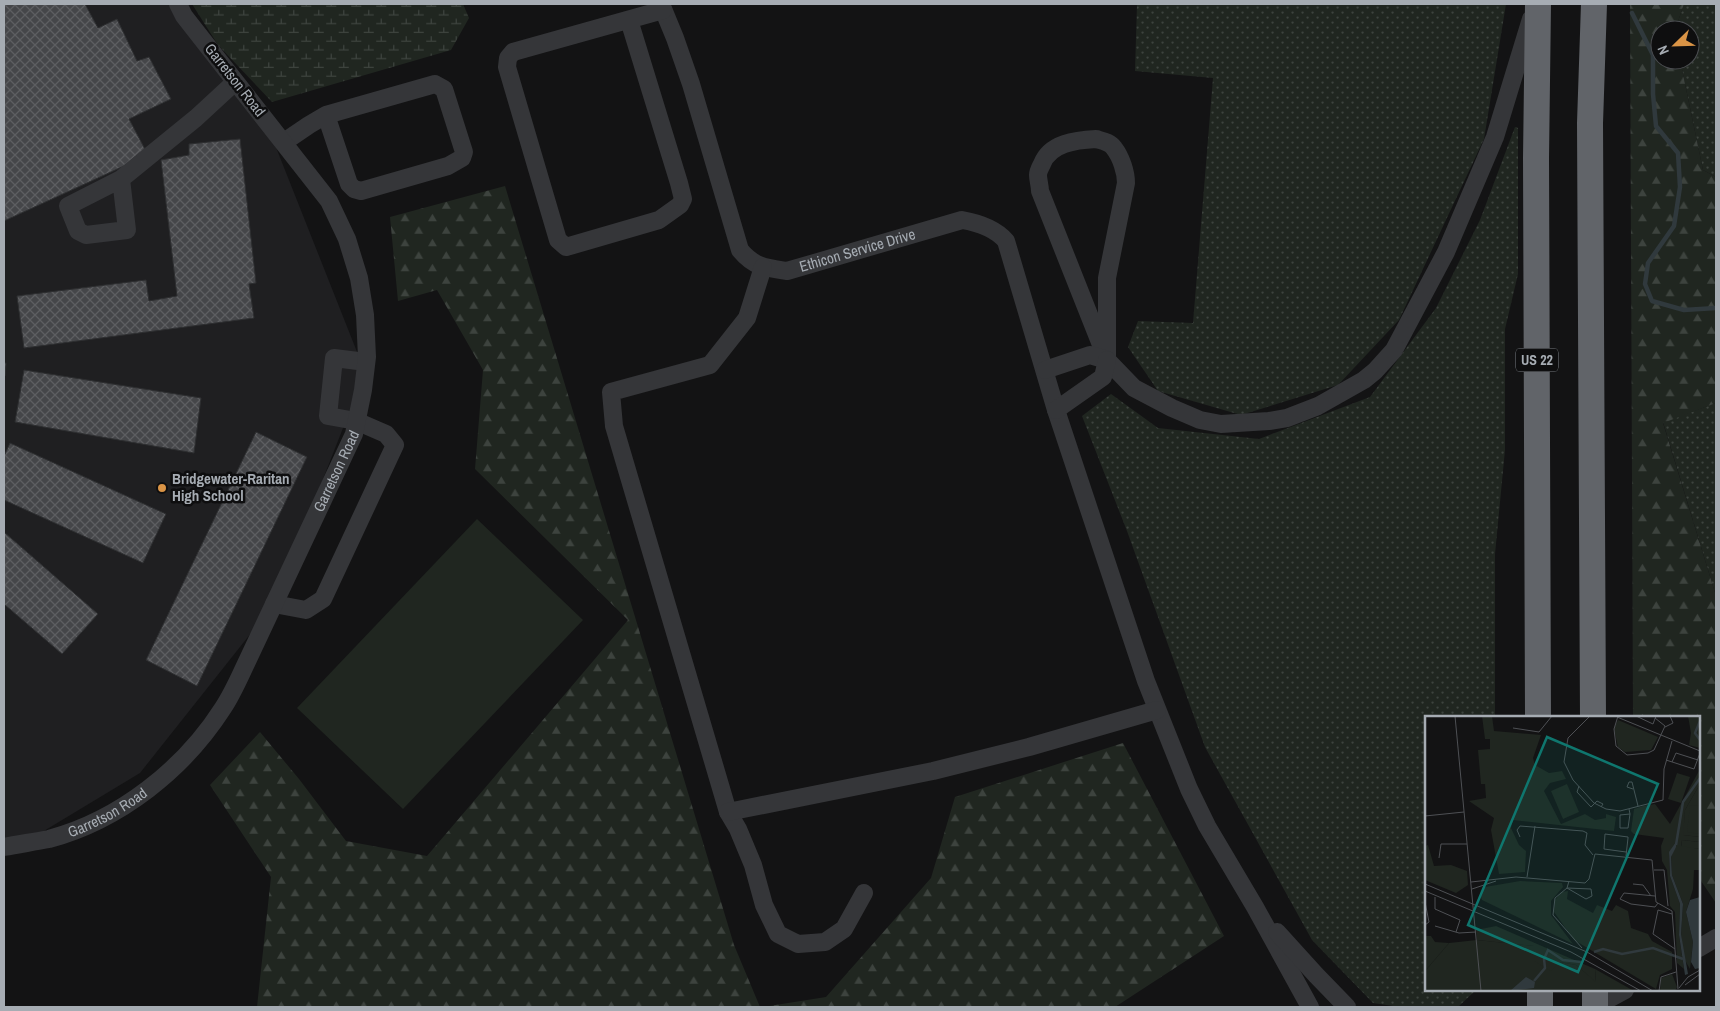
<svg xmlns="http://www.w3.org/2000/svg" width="1720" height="1011" font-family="'Archivo Narrow',sans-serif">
	<defs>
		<pattern id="grass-dots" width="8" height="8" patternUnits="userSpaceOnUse" patternTransform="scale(1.25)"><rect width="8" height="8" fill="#202620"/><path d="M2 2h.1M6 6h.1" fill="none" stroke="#3d433e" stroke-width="1.8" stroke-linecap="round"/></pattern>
		<pattern id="forest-firs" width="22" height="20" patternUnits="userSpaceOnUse" patternTransform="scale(1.25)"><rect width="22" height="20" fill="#202620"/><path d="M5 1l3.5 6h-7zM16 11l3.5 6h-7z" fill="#3d433e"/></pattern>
		<pattern id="wetland-marsh" width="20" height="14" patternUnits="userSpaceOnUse" patternTransform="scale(1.25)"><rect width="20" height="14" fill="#202620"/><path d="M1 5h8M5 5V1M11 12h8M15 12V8" fill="none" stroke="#3d433e"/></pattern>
		<pattern id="building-cross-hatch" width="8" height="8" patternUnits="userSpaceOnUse" patternTransform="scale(1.25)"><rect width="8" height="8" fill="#454649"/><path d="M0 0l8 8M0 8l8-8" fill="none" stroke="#5d5e61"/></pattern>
	</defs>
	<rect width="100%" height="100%" fill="#131314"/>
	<path fill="#1f1f21" d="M4,4H172L264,117L365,372L274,604L140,773L24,843L4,840Z"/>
	<path fill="url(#grass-dots)" d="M1137,4H1506L1484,139L1399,320L1338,385L1241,415L1158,391L1128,347L1138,321L1193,323L1213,78L1135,71Z
		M1684,4H1716V177L1703,170L1680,60H1690V30H1675Z
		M1515,127L1518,128V274L1505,329V450L1495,554V717H1426V990H1476L1458,1007H1400L1373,1003L1312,940L1205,747L1127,531L1082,416L1111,394L1158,428L1259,439L1370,397L1436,308L1480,220Z
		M1716,403V596L1663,422Z"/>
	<path fill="url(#forest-firs)" d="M1630,4H1684L1675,30H1660V60H1680L1703,170L1716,177V403L1663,423L1716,596V903L1699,878V717H1633Z
		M505,186L734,945L760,1007H257L271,877L210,785L260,732L299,779L346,841L427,856L628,620L475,469L483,370L437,290L398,301L390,217Z
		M1123,743L1224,936L1115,1007H763L826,997L931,878L955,797Z"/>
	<path fill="url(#wetland-marsh)" d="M192,4H463L469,18L451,50L272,102L218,45Z"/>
	<path fill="#202620" d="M477,519L583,620L403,809L297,708Z"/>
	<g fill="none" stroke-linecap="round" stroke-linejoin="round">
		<path stroke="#30393d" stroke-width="4.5" d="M1632,13L1653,55V94L1656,126L1678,153L1680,187L1674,226L1648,263L1645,284L1652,301L1684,310L1716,308"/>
	</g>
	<path fill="url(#building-cross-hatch)" stroke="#2d2e30" d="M4,4H85L98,28L117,19L137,61L149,57L171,99L129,119L148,155L4,221Z
		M240,139L256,283L249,284L254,318L24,348L17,296L146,280L149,301L177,296L161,160L189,155V144Z
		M4,363H6L5,376H4Z
		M24,370L201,398L194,453L15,422Z
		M256,432L307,457L197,686L146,660Z
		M10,443L166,514L143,563L4,500V456Z
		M4,532L98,614L62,654L4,604Z"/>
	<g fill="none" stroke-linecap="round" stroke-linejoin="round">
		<g stroke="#353639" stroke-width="18">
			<path id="s1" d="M661,4L675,38L691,84L740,250C754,267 766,268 787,271L962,220C979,223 995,228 1006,241L1056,410L1146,681L1189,789L1207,826L1255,907L1310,1007"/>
			<path d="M629,20L679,183L683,199L680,205L659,220L566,247L558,240L507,67L508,58L513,52L663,10"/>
			<path d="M1096,139C1103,141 1110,142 1114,148C1121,157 1126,172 1126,183L1107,278V360L1040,191C1040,186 1038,180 1038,175C1038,171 1040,168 1042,164C1050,143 1076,140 1096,139Z"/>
			<path d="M284,142L309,125L326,115L435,84L444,89L464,152L462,158L448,166L361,191L354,189L349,184L326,115"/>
			<path d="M121,179L127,230L86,235L78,231L68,206L121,179L196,118L235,82"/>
			<path d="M763,267L747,318L710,365L611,392L614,426L728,812L738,829L753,865L764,905L778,934L798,944L825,942L844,929L864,893"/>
			<path d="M1045,370L1090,355L1107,360L1134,388L1172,408L1200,420L1221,424L1269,421L1287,418L1318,406L1364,380L1375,371L1394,350L1446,252L1495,137L1531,19"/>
			<path d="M1056,410L1103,377L1107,360"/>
			<path d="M274,604L306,610L323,599L395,445L386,434L356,421L328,416L334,358L366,362"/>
			<path d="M728,812L933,771L1029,747L1157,710"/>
			<path id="s2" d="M4,847C19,844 34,842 49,839C120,820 184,769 223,708C231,696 237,683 243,670L354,434L363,390L367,357L365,315L359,278L347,239L329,201L184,16L178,4"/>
			<path d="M1277,932L1316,975L1347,1007"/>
			<path d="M1699,948L1716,938"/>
			<path d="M1594,1007L1625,990"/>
		</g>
		<path stroke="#616469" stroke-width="26" d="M1538,4L1536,158L1538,717
			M1593,717L1590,123L1594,4
			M1540,990V1007
			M1595,990V1007"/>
	</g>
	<circle fill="#da9446" stroke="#0e0e0f" stroke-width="2" cx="162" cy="488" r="5"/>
	<g text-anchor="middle" stroke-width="5" stroke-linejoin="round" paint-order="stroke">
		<rect fill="#0e0e0f" stroke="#787d82" stroke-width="1" x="1516" y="348.5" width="42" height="23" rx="4"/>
		<g font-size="14" font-weight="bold" fill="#a6acb3">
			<text x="1537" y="365">US 22</text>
		</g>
		<g font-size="15" fill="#a6acb3" stroke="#0e0e0f">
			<text transform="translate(235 80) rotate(52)" y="5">Garretson Road</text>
			<text dy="5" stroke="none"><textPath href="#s1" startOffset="385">Ethicon Service Drive</textPath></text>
			<text dy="5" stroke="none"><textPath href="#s2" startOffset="531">Garretson Road</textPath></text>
			<text dy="5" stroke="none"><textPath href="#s2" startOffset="110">Garretson Road</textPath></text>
		</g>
		<g font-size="15" font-weight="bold" fill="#a6acb3" stroke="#0e0e0f" text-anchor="start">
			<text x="172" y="484">Bridgewater-Raritan<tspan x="172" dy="17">High School</tspan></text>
		</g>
	</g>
	<g transform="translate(1425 716)">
		<rect width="275" height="275" fill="#131314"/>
		<path d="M193,4L233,21L226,34L200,36L193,31L189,12ZM257,124L275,126V133L256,131ZM95,165L137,167L138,171L126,185V199L148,228L57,184L55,179L60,171ZM143,175L142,183L168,197L172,189L187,195L191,189L203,195L206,212L223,218L227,225L247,236V253L235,259L231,273L149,224L129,196L130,184L136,176ZM52,224L110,230L135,246L151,249L171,265L170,253L209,275H0V255L24,227ZM247,258L252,271L250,275H235L236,262Z" fill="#202620"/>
		<path d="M57,0H67L69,15L116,19L108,42L110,49L124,57L137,55L141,63L125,67L119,75L136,108L160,98L170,104L181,102V98L191,101L189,115L88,104L86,112L94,129L101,135L100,156L74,158L66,114L69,102L44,85L61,82L60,68H56L53,34L65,33V23H60ZM263,0H275V32L264,29L266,17ZM3,129L9,150L26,149L42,155L43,169L31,177L0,164V130ZM71,210L170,253L171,266L151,249L135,246L126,255L109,245V230L52,224L51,214ZM0,220H6L10,226L24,227L0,255Z" fill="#202620"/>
		<path d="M275,53V68L260,94L259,119L275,121V126L257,124L256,130L275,133V154H269L268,173L261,196L268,226L265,253L258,241L256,218L258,188L247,159L246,141L251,127L244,139L245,160L255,188L254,219L259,253L252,247L250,196L245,190L242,154L237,145L236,130L239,122L209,118L206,115L209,93L218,90L230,88L245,108Z" fill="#202620"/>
		<path d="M275,68V121L258,119L260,94Z" fill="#202620"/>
		<path d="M252,57L265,61L256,87L243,83ZM142,68L154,96L138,103L126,75ZM265,89L275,90V118L262,116Z" fill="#202620"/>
		<path d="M251,126V131L246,141L247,159L258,188L256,218L263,258L260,259L254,219L255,188L245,160L244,136ZM275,181V252L270,253L266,246L268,226L261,196L265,184ZM101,261L110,266L109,272L85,275Z" fill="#30393d"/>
		<path fill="none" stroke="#30393d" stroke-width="2.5" d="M275,5L270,17L275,24M251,129L258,86L275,62M169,236L178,233L197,238L228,232L258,243M109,265L120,252L119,243L123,234L138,244L156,246"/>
		<path fill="none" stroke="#4e5054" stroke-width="1" d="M30,0L56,275M165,0L143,22L139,46L148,64L169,87L181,93L195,95L238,84L239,53L247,25M193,0L189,13L191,30L202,39L223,37L229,34L240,10L230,2M211,0L228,8L231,0M192,1L275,35M240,11L248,7L245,0M88,12L114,16L127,0M241,44L269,53L275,37M247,46L251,37L273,44M154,70L152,76L166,91L172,85L178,88L176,91M208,73L202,71L204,66H207L213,90M204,93L205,98L203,112H195V99L205,98M0,100L39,96M95,121L92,114L95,110L158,115L162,117L160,129L168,139M201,140L203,122V121L180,118L179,133L201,136M14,142L16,128H42M229,154H239L243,190M102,161L110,110M144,165L142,172L130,182L128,199L157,232M46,166L91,161L160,167L164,163L170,138L227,144L231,186L247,195L253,273M0,168L162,236L228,275M208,168L218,169L226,180M142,172L166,173L167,180L161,183ZM47,173L71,165M0,175L146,236L216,275M230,180L199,177L195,183L206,188L230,191L233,187M10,181V193L35,204L31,216M0,186L4,206L0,209M247,198L233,194L228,218L250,233M10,210L34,217L51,216M260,269L275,258M254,272L263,261L275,254M234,275L236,261L251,256"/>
		<path fill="#0f766e" fill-opacity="0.15" stroke="#0f766e" stroke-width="2.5" d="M122,21L233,68L153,256L43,209Z"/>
		<rect width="275" height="275" fill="none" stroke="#a6acb3" stroke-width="2.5"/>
	</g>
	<rect width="1720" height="1011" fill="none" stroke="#a6acb3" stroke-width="10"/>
	<g transform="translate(1675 45) rotate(247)"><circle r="24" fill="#0e0e0f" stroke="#4b4d51"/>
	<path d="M0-4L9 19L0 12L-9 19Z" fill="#da9446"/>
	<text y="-8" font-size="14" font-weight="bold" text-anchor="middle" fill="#a6acb3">N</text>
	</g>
</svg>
